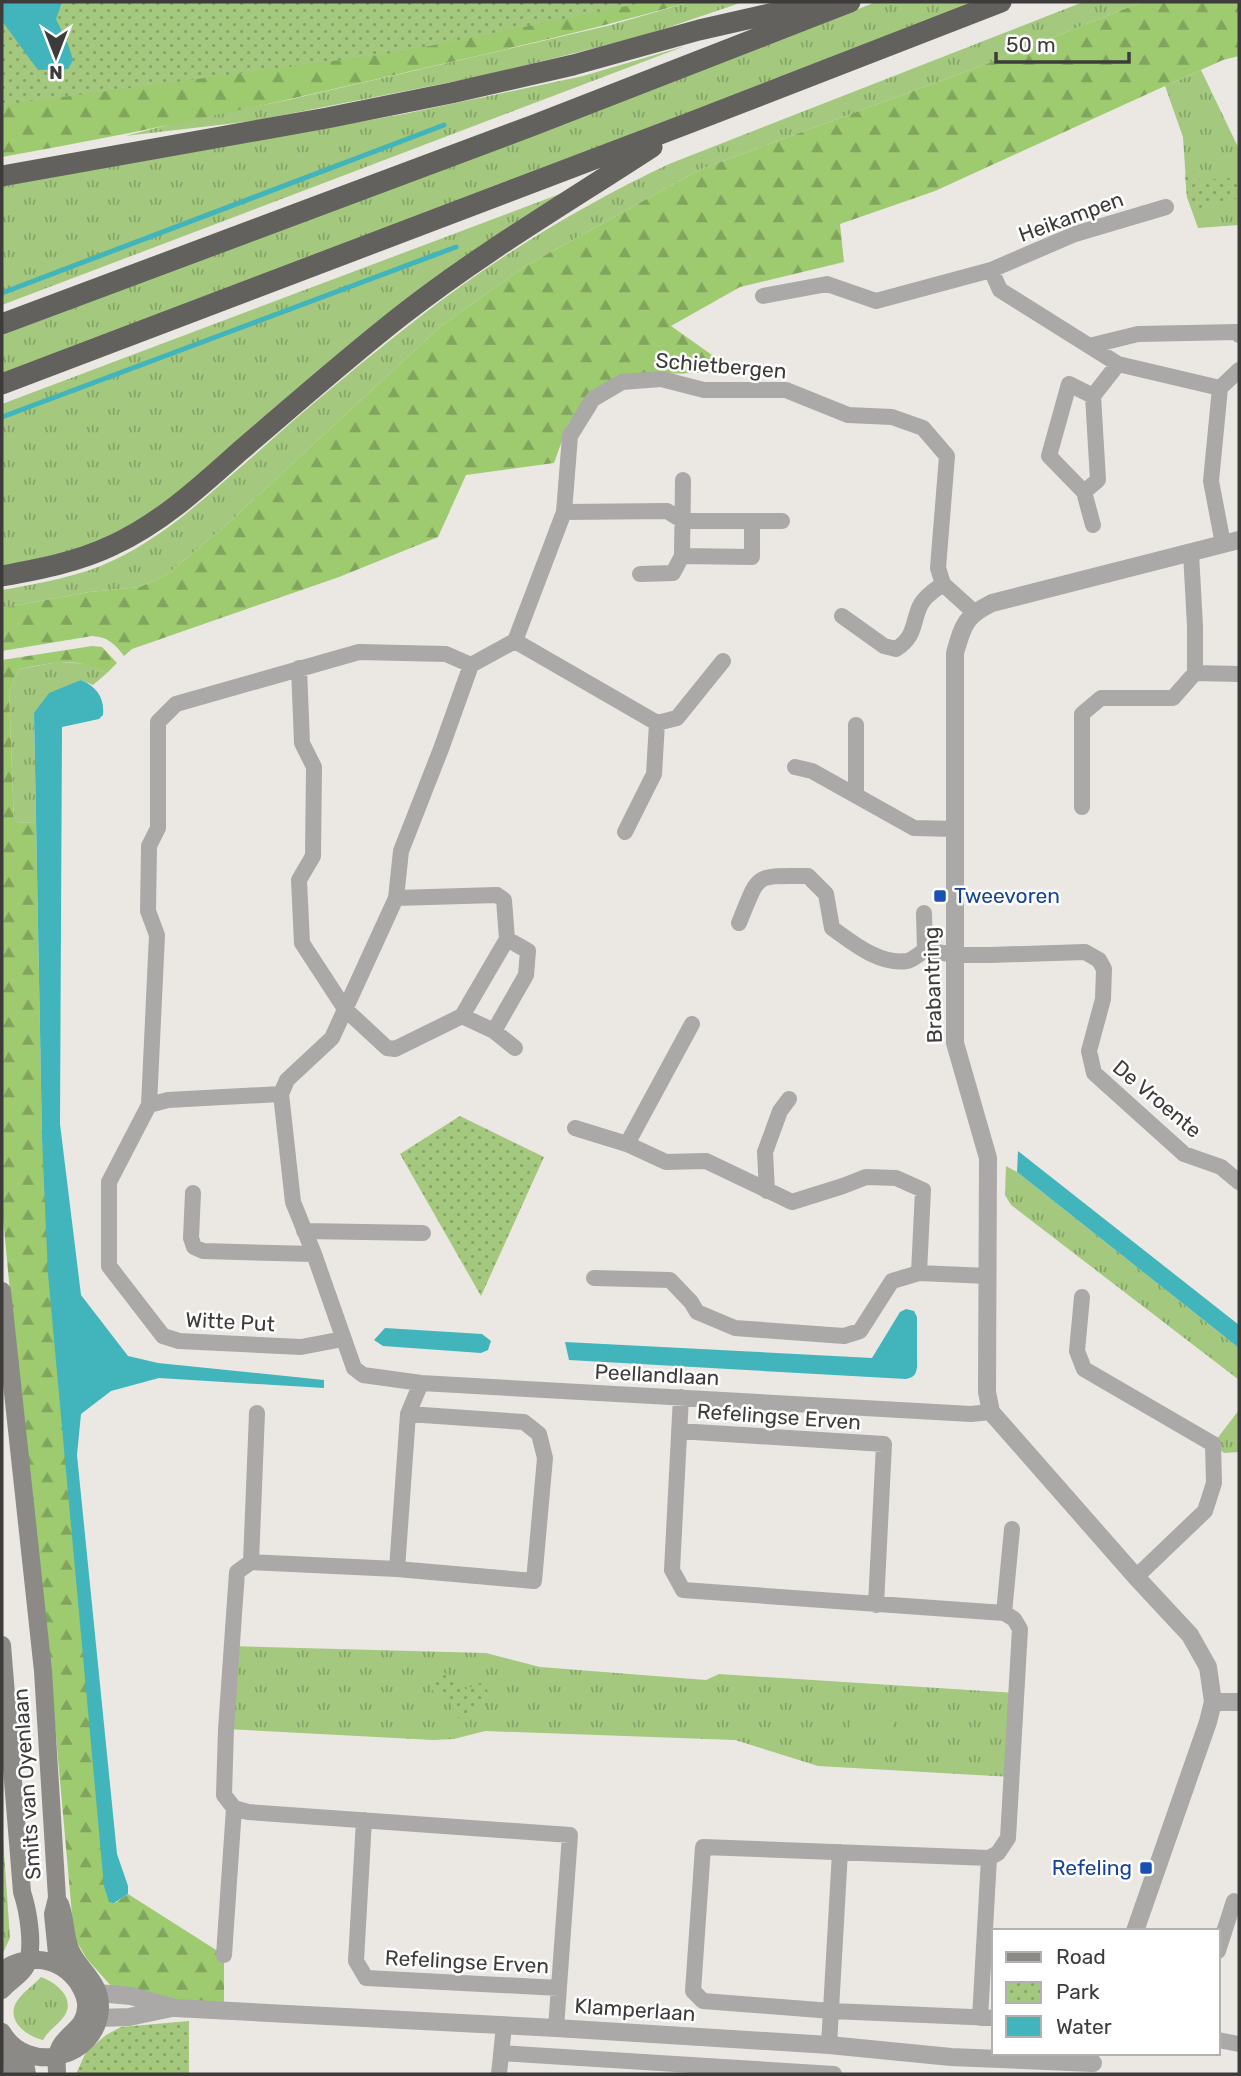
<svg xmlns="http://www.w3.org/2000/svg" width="1241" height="2076" font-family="Rubik,sans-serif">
	<defs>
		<pattern id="grass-tufts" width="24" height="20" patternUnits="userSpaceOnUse" patternTransform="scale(1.75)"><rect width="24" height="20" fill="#a3c87e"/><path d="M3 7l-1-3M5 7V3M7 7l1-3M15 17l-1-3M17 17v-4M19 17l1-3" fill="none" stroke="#86a468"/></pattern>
		<pattern id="forest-firs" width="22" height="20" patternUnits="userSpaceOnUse" patternTransform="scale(1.75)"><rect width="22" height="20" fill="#9eca70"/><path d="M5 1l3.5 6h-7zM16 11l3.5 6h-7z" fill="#82a55d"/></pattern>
		<pattern id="park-dots" width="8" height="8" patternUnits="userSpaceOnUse" patternTransform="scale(1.75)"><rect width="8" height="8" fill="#a3c87e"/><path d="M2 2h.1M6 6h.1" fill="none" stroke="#86a468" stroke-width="1.8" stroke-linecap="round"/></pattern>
	</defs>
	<rect width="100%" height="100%" fill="#ebe8e4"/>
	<path fill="url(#grass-tufts)" d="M690,2H743L643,36L487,75L253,121L125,136L183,121L292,99L611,25Z
		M876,2H974L630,135L2,375V335L609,106Z
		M1083,2H1142L981,66L699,170L524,267L441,326L225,526L166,575L140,587L89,592L2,608V590C40,583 79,577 114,560C169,534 212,491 258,452C309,406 362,362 417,319C495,258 580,206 669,164Z
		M685,46L2,305V186L404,114L583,76Z
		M1201,70L1239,149V225L1198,228L1187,197L1183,137L1165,86Z
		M565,192L176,495L131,525L80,549L2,567V404Z
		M59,662L89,664L107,673L93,685L81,680L34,713L36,823L14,822L9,692L19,669Z
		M1006,1166L1017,1172L1239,1348V1380L1011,1205L1005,1195Z
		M1239,1410V1452L1224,1453L1213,1444Z
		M231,1646L486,1653L540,1667L706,1680L719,1674L1016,1693L1012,1777L818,1766L735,1740L485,1731L454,1739L433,1740L226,1729Z
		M2,1823L10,1938L2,1955Z
		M41,1977C58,1983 78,2001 62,2019C56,2026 48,2031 43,2040C26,2036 5,2020 17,2001C23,1992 34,1985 41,1977Z"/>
	<path fill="url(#forest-firs)" d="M62,2H690C596,29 502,50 407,72C272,104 138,133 2,157V21Z
		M1142,2H1239V56L1223,60L1165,86L935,191L840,224L844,262L740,287L671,326L736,372L618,375L588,397L568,424L554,463L466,475L438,537L339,577L132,649L124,656C115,644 108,637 92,636L2,651V608L89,592L140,587L166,575L225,526L441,326L524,267L699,170L981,66Z
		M92,646L102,647L117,663L107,673C75,656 53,663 19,669L9,692L14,822L36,823L42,1138L115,1903L128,1894L224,1955V2010L112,1987L87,1959L74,1937L50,1669L20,1398L2,1207V660Z"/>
	<path fill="url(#park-dots)" d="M2,2H647L400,52L2,105Z
		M1196,172L1200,180L1228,178L1239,180V198L1192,210L1187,197L1185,175Z
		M460,1116L544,1157L481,1296L400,1154Z
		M444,1672L454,1680L461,1691L483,1682L493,1702L458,1718L447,1698L435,1693L430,1687Z
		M189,2021V2074H76L86,2052L106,2035L121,2027Z"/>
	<path fill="#a3c87e" d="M850,1712L893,1713L892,1736L849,1734Z"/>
	<path fill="#41b5bb" d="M2,2H62L56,19L68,44L73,60L68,69L38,70L2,21Z
		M81,680C96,686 105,698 103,715L99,719L62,727L60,1124L81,1295L128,1356L158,1363L324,1380V1388L159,1378L111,1391L81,1414L77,1455L117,1854L128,1886V1894L114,1903L109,1902L104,1886L48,1274L42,1138L34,713L49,693Z
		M1018,1151L1239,1325V1348L1017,1172Z
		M906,1309L914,1311L917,1317V1367C916,1375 914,1377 906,1379L569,1360L565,1342L872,1358L900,1312Z
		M385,1328L482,1334L491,1341L488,1350L481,1353L383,1346L374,1340Z"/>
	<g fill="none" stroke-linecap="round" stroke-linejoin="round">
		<path stroke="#41b5bb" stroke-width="5" d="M2,293L444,125
			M2,417L456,247"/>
		<path stroke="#aaa9a7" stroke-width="16" d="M991,270L1000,290L1118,364L1220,388
			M763,296L827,284L876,301L991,270L1075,234L1166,207
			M1089,346L1138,334L1237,332L1239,335
			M683,480L682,556L752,557V521
			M1084,492L1049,456L1069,384L1093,396
			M564,512L667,511L683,521H782
			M1093,525L1084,492L1098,480L1093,396L1118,364
			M1223,544L1211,481L1220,388L1239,370
			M1191,553L1195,626V673L1239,674
			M640,574L673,573L682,556
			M974,612L943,584L938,568L947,456L923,428L892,417L848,415L786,390H704L661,379L622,382L593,399L570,436L564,512L515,641L471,665L441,749L401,851L396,898L332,1038L287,1080L281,1094L293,1202L314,1254L354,1368L363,1375L421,1383L971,1414L991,1412
			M842,616L884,646L896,649C917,636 912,620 921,604C926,595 935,590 943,584
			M515,641L657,723L677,718L723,661
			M299,668L302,743L314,767L313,856L299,880L302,943L345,1009L387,1048L395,1049L462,1016L494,1031L515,1048
			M795,767L812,771L914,828L955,829
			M856,794V725
			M1082,807V714L1101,698H1173L1195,673
			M625,832L654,774L657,723
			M396,898L497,895L504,900L507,939L462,1016
			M924,913L925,950
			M739,923C760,872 753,876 808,876L826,894L832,928C853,943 879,965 907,961C913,960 920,953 925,950L955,955H990L1085,952L1099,960L1104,969L1103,999L1089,1051L1094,1073L1184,1154L1221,1167L1239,1182
			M494,1031L526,975L528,951L507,939
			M281,1094L168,1100L149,1105L109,1182V1266L163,1336L179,1341L301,1347L343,1339
			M149,1105L157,935L148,911L149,846L158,828V722L176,704L359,652L446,654L471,665
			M575,1128L627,1144L666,1162L706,1161L792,1202L843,1186L866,1177L896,1178L923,1190L919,1273
			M627,1144L692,1024
			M767,1191L765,1152L780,1111L789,1099
			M193,1193L191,1238L194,1247L203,1251L314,1254
			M304,1231L423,1233
			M594,1278L670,1280L691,1302L697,1312L735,1328L844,1336L860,1331L892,1281L919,1273L988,1276
			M1082,1297L1077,1351L1084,1369L1213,1444L1214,1483L1205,1511L1136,1577
			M681,1397L672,1570L683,1590L1004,1613L1014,1619L1020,1629L1008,1838L998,1853L989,1858L703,1847L693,1991L703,2001L832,2011L994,2018
			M408,1414L524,1422L539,1434L545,1458L534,1581L397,1569L251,1562L237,1572L226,1729L224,1795L234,1808L248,1812L570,1835L556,2028
			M679,1431L884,1444L876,1605
			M251,1562L257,1413
			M397,1569L408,1414L421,1383
			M1004,1613L1012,1529
			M364,1820L356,1961L366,1978L559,1988
			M1218,1951L1234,1901
			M224,1955L234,1808
			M980,2018L989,1858
			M1218,2040L1239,2044
			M829,2045L840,1852
			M501,2053L834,2074
			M499,2074L504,2026"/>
		<path stroke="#aaa9a7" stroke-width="18" d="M1213,1702H1239
			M1135,1931L1208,1722L1213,1702L1208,1667L1190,1635L1136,1577L991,1412L987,1392L988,1158L955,1043V653C963,625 965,616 992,603L1239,540
			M98,1993L131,1996L175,2008L556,2028L829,2045L951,2057L1093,2063
			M98,2018L129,2017L172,2008"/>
		<path stroke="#8b8a87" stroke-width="18" d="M2,1291L43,1671L57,1898L53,1914L58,1964
			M2,1645L22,1892C28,1910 35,1949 26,1966C21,1976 9,1981 2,1990
			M2,1970C28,1953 60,1957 78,1983C83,1991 87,1999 86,2008C85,2028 68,2032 60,2047C55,2056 57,2065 57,2074
			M2,2032C27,2076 98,2059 100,2008C101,1982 81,1972 71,1951C64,1937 66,1919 60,1904
			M23,2052L27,2074
			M2,2053L9,2062L14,2074"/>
		<path stroke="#63615d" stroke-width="21" d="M2,176L327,118L451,93L573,65L699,30L818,3
			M2,324L534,125L850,2
			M2,384L689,123L1001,2
			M2,576C40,569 78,562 113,545C161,523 201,486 240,451C294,405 347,358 402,315C481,253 568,202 652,147"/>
	</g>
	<g fill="#1a4fb4" stroke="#fff" stroke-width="2.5">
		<rect x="933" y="889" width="14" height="14" rx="3.5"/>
		<rect x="1139" y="1861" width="14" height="14" rx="3.5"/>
	</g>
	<g text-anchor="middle" stroke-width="5" stroke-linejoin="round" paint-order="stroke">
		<g font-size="21" fill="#3d3c3a" stroke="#fff">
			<text transform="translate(1071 217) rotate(-20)" y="7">Heikampen</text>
			<text transform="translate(721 366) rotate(5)" y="7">Schietbergen</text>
			<text transform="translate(933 985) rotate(-92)" y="7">Brabantring</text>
			<text transform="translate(1157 1099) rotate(40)" y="7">De Vroente</text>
			<text transform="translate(230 1322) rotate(3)" y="7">Witte Put</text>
			<text transform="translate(657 1375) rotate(3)" y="7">Peellandlaan</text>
			<text transform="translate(779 1417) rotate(4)" y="7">Refelingse Erven</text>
			<text transform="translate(27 1784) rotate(-94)" y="7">Smits van Oyenlaan</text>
			<text transform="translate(467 1962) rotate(3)" y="7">Refelingse Erven</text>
			<text transform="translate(635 2010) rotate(4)" y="7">Klamperlaan</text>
		</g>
		<g font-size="21" fill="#164399" stroke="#fff" text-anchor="start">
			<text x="954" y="903">Tweevoren</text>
			<text x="1132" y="1875" text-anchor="end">Refeling</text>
		</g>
	</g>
	<rect width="1241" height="2076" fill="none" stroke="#3d3c3a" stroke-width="7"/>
	<rect x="992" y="1929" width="228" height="126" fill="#ffffff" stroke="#b1b1b0" stroke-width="2"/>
	<rect x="1006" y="1952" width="35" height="10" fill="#8b8a87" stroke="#b1b1b0" stroke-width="2"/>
	<text x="1056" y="1964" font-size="21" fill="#3d3c3a">Road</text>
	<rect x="1006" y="1982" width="35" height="21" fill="url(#park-dots)" stroke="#b1b1b0" stroke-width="2"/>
	<text x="1056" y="1999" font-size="21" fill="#3d3c3a">Park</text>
	<rect x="1006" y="2016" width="35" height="21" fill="#41b5bb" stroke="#b1b1b0" stroke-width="2"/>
	<text x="1056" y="2034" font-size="21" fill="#3d3c3a">Water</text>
	<g transform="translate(56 56) rotate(180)" stroke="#ffffff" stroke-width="5" paint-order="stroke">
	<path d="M0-5L12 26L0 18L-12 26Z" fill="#3d3c3a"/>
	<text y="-10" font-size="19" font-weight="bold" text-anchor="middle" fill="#3d3c3a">N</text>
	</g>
	<path d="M996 52v10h133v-10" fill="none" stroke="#3d3c3a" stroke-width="3.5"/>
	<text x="1006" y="52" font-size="21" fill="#3d3c3a" stroke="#ffffff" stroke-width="5" paint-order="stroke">50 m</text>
</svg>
